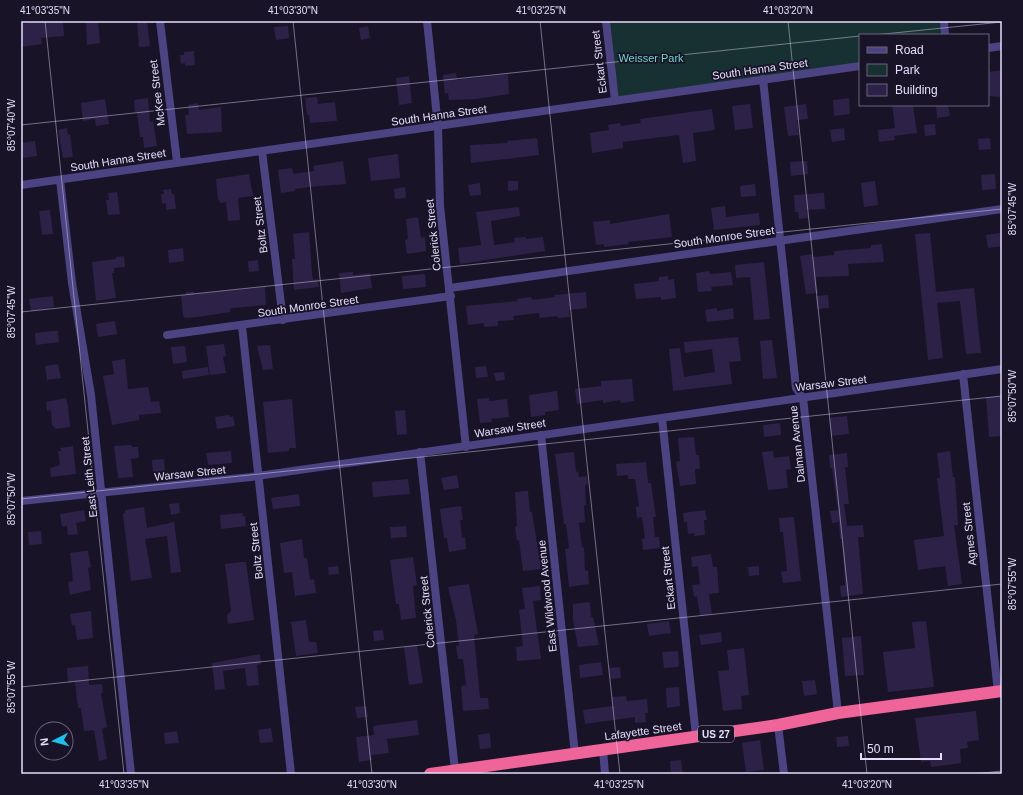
<svg xmlns="http://www.w3.org/2000/svg" width="1023" height="795" font-family="Helvetica,sans-serif">
	<rect width="100%" height="100%" fill="#191328"/>
	<path fill="#173032" d="M606,21H944L945,35H860V66L615,101Z"/>
	<path fill="#2d2147" d="M34,21H63L64,36L41,38L42,44L21,47V24L35,22Z
		M86,21H98L100,43L87,45Z
		M137,21H147L150,46L139,47Z
		M288,26L289,38L276,40L274,27Z
		M368,26L370,38L361,40L359,28Z
		M194,51L195,65L185,66V63L181,64L180,55H184V52Z
		M1002,70V97L988,96V72Z
		M456,73L457,80L508,74L509,94L476,99L449,100L448,93L445,94L443,75Z
		M409,76L412,103L399,105L396,78Z
		M317,97L318,104L335,102L337,121L310,123L309,115H307L305,98Z
		M148,98L150,122L153,121L157,146L144,148L143,137H140L137,112H135L134,100Z
		M849,98L850,114L834,116L833,100Z
		M105,99L109,124L96,126L95,119L83,121L81,103Z
		M198,103L199,110L221,107L222,132L187,134L185,115H189L188,105Z
		M750,104L753,128L735,130L732,106Z
		M806,104L808,119L797,120L799,135L788,136L784,107Z
		M892,105H913L917,133L894,136L895,140L879,142L878,130L895,128Z
		M936,105H948L950,116L937,118Z
		M712,109L715,130L693,133L696,161L683,163L679,135L623,142V148L592,153L590,133L609,130L608,125L620,123L621,126L641,123L640,119Z
		M935,124L936,135L925,136L924,125Z
		M67,128L68,135L70,134L73,157L63,158L58,130Z
		M844,128L845,140L832,142L830,130Z
		M537,138L539,155L471,163L470,145L508,143L507,141Z
		M990,138L991,149L979,150L978,139Z
		M35,141L37,156L23,158L22,143Z
		M398,154L400,178L371,181L368,158Z
		M343,161L346,184L309,187L295,189V191L281,193L278,170L292,168L293,174L314,171L313,166Z
		M807,161L808,174L791,176L790,162Z
		M249,174L253,196L238,198L240,220L228,221L226,202L220,203L219,199L218,200L216,179Z
		M995,174L996,189L982,190L981,175Z
		M508,181H518V190L508,191Z
		M875,181L878,205L864,207L861,183Z
		M480,183L481,195L470,196L468,185Z
		M755,184L756,196L741,197L740,186Z
		M405,187L406,198L395,199L394,189Z
		M171,189L172,194H174L176,209L166,210V203L162,204L161,194H164L163,190Z
		M117,192L120,214L108,215L106,200H109L108,193Z
		M824,193L825,209L807,210L808,218L799,219L798,212H795L794,195Z
		M725,206L726,217L759,213L760,225L714,230L711,208Z
		M519,207L520,216L491,221L494,245L515,242L514,238L526,237V239L543,237L545,251L460,264L458,248L481,245L476,212Z
		M50,210L53,234L42,235L39,211Z
		M669,214L672,237L628,242L629,244L613,246L604,247V244L596,245L593,222L610,220V224Z
		M418,217L421,238L425,237L426,251L407,254L405,240L408,239L406,219Z
		M309,232L312,273L313,280L318,279L319,287L294,290L292,259H295L293,234Z
		M930,233L936,292L974,288L981,353L966,354L960,301L937,303L943,358L928,360L915,234Z
		M1000,233L1002,246L988,248L986,235Z
		M882,244L884,262L848,264L849,276L816,277L818,293L806,294L800,256L812,254L813,257L834,255V251L871,248V245Z
		M183,248L184,261L169,263L168,250Z
		M124,256L125,267L114,268V273H112L116,298L96,301L92,262L116,259V257Z
		M258,260L259,271L249,272L248,261Z
		M764,262L770,319L754,320L750,277L736,278L735,265Z
		M709,271L710,274L731,272L733,285L711,287L712,291L698,292L696,273Z
		M353,272V275L370,273L372,288L341,293L339,273Z
		M425,274L426,287L403,289L402,276Z
		M668,276V280L674,279L676,298L661,300V297L636,299L634,284L659,281V277Z
		M265,287L266,305L232,308L230,309V312L198,317L185,318L183,315L181,295H186V292H194V294Z
		M586,292L587,308L569,310L570,317L558,318L557,316L540,318L539,313L513,316L514,320L498,321V326L484,327V323L468,325L466,306L517,301V299L531,297L532,300L555,297V295Z
		M828,295L829,308L817,309L816,296Z
		M53,296L54,307L31,311L29,299Z
		M717,308V311L733,308L734,319L707,322L705,310Z
		M115,321L117,334L98,337L96,324Z
		M54,331H58L59,342L36,345L35,333Z
		M738,337L741,361L729,362L732,384L673,391L669,349L680,348L684,377L715,372L712,349L685,353L684,342Z
		M772,340L777,378L763,379L760,341Z
		M224,344L226,356L223,357L226,373L210,375L206,346Z
		M270,345L273,369L263,370L257,346Z
		M185,346L187,362L173,364L171,347Z
		M125,359L128,389L148,387L151,402L159,401L161,413L139,415V420L112,425L103,376L114,374L112,361Z
		M58,364L61,378L47,380L45,366Z
		M486,366L488,377L476,378L475,367Z
		M208,367L209,375L183,379L182,371Z
		M504,372L505,380L496,381L494,373Z
		M632,379L634,401L621,403L620,400L603,403V400L577,404L575,389L601,386V381Z
		M557,391L559,410L545,412V415L531,417L529,395Z
		M1002,396V436L989,437L986,397Z
		M66,398L68,406L70,427L55,429L54,426H52L51,410L47,411L46,402Z
		M489,398V401L507,399L509,417L491,419L492,422L480,423L477,399Z
		M292,399L296,448H289V451L268,453L263,402Z
		M405,410L407,434L397,435L395,411Z
		M229,415L230,417L233,416L235,426L217,429L215,417Z
		M847,416L849,434L831,436L829,418Z
		M780,423L781,435L764,437L763,425Z
		M694,437L696,455H699L700,469H695L696,484L680,486L676,462L680,461L678,438Z
		M131,445L132,447H138L139,458L131,459L133,477L118,478L114,446Z
		M73,446L76,474L51,477L50,468L60,465L58,451H61L60,448Z
		M231,451L232,463L208,465L206,453Z
		M773,451L774,458L789,456L791,469L786,470L788,488L768,490L762,452Z
		M950,451L953,477H955L958,525H954L962,584L948,586L945,566L918,570L914,540L944,536L937,478H940L937,453Z
		M574,452L576,472L578,471L579,477L587,476L588,484L585,485L586,505L584,506L585,522L579,523L582,548L584,547L585,571L588,570L589,584L569,587L565,549L569,548L566,524H564L555,454Z
		M847,453L848,467H845L849,504H844L847,526L863,525L864,537H858L863,594L841,597L840,586L845,585L842,539H840L839,522L832,523L830,511L838,510L832,468H830L829,455Z
		M164,459L165,473L153,474L152,460Z
		M646,462L648,483H651L654,504L656,517H653L655,537H659L660,548L643,550L642,539L645,538L642,517L637,518L636,507L639,506L635,479H628V475L617,476L616,464Z
		M457,475L459,488L444,490L441,478Z
		M408,479L410,494L373,497L372,482Z
		M528,491L530,512H532L541,569L523,571L519,540L517,541L515,527L517,526L515,492Z
		M299,494L300,506L273,509L271,498Z
		M179,503L180,513L171,515L169,504Z
		M461,506L463,520H460L462,538L465,537L466,549L449,552L447,538H444L440,509Z
		M144,507L147,528L174,522L181,572L171,573L167,536L145,539L152,578L131,581L123,514L125,513V510Z
		M84,510L86,521L76,523L78,534L68,535L67,526L62,527L60,514Z
		M705,510L707,520H704L705,535L694,536V533L688,534L687,522H684L683,513Z
		M242,513L243,516H245L246,526L221,529L220,515Z
		M794,517L801,581L783,583L781,572L787,571L783,532H780L779,518Z
		M406,526L407,537L391,538L390,527Z
		M41,531L42,544L29,545L28,532Z
		M302,539L304,558H307L310,580L314,579L316,593L295,596L292,572L284,573L280,543Z
		M84,551H88L91,567L88,568L91,590L70,595L68,582L73,581L70,553Z
		M711,554L713,567H717L719,593L709,594L712,614L700,616L697,596L694,597L692,585L700,584L698,566L692,567L691,557Z
		M413,557L417,585L413,586L416,618L401,620L399,604H396L390,560Z
		M241,562H246L254,620L228,624L227,615L231,611L225,564Z
		M338,566L339,574L329,575L328,567Z
		M759,566V575L749,576L748,567Z
		M469,584L478,634L474,635L480,698H488L489,709L463,711L461,686L466,685L463,659H458L456,646L459,645L456,620L448,587Z
		M540,586L541,600L533,601L541,659L517,661L516,647L523,646L519,610L525,609L522,588Z
		M590,602L591,617H593L599,645L578,647L573,620V604Z
		M91,611L93,638L77,640L75,625L72,626L70,614Z
		M306,620L309,642H316L318,653L296,656L291,622Z
		M669,621L671,633L649,636L647,624Z
		M926,621L934,687L888,692L883,652L915,648L912,622Z
		M383,630L384,640L374,641L373,631Z
		M721,632L722,642L701,645L699,635Z
		M861,636L864,675L845,676L842,638Z
		M417,645L423,683L409,685L404,647Z
		M744,648L749,695L741,696L742,709L723,711L718,671L729,670L727,650Z
		M678,651L679,664L678,667L664,668L662,652Z
		M260,654L261,664L257,665L259,685L247,686L245,668L223,671L225,689L215,690L212,663Z
		M601,662L603,675L580,678L579,665Z
		M88,666L89,685L102,684L103,693H101L107,727L102,729L107,759L99,761L94,730L84,731L81,708H78L75,682L68,683L67,668Z
		M620,667L621,678L610,679L609,668Z
		M815,680L817,694L804,696L802,681Z
		M679,687L680,706L667,708L666,688Z
		M626,696L627,701L647,699L648,713H645L646,722L635,723V717L585,724L583,710L613,706L612,697Z
		M366,706L368,717L357,718L355,707Z
		M976,711L979,740L967,742L968,748L960,749L961,763L931,767L930,761L921,762L915,718Z
		M417,720L419,735L387,739L389,753L371,755L372,760L359,762L356,737L374,735L373,726Z
		M271,728L273,742L260,743L258,730Z
		M177,731L179,743L165,744L164,733Z
		M490,733L491,748L480,749L478,735Z
		M848,736L849,746L837,747L836,737Z
		M760,740L764,770L746,772L742,743Z
		M681,760L683,774H671L670,761Z"/>
	<g fill="none" stroke-linecap="round" stroke-linejoin="round">
		<path stroke="#4c4382" stroke-width="8" d="M160,21L177,162
			M427,21L438,127L440,206L466,447
			M606,21L615,101
			M944,21L945,35
			M988,48L1002,46
			M763,79L796,388L803,398L838,713
			M262,151L283,320
			M60,180L72,283L91,395L131,774
			M21,185L860,66
			M450,288L1002,209
			M242,326L291,774
			M167,335L451,296
			M963,374L998,692
			M662,418L696,736
			M541,435L575,754
			M420,452L455,770
			M21,501L251,477L1002,369
			M778,725L784,774
			M603,750L605,774"/>
		<path stroke="#ef6599" stroke-width="12" d="M430,774L778,725L838,713L1002,691"/>
	</g>
	<path fill="none" stroke="#e4defc" stroke-width="1" stroke-opacity="0.45" d="M45,21L124,774M293,21L372,774M540,21L620,774M788,21L867,774M874,35L1002,22M21,125L860,36M21,312L1002,209M21,499L1002,396M21,687L1002,584M974,774L1002,771"/>
	<g text-anchor="middle" stroke-width="3.5" stroke-linejoin="round" paint-order="stroke">
		<rect fill="#191328" stroke="#a7a1bc" stroke-width="1" x="698" y="726" width="36" height="16" rx="3"/>
		<g font-size="10" font-weight="bold" fill="#e4defc">
			<text x="716" y="738">US 27</text>
		</g>
		<g font-size="11" fill="#70d5c7" stroke="#191328">
			<text x="651" y="62">Weisser Park</text>
		</g>
		<g font-size="11" fill="#e4defc" stroke="#191328">
			<text transform="translate(599 62) rotate(-97)" y="4">Eckart Street</text>
			<text transform="translate(760 69) rotate(-8)" y="4">South Hanna Street</text>
			<text transform="translate(157 93) rotate(-97)" y="4">McKee Street</text>
			<text transform="translate(439 115) rotate(-8)" y="4">South Hanna Street</text>
			<text transform="translate(118 160) rotate(-9)" y="4">South Hanna Street</text>
			<text transform="translate(260 225) rotate(-97)" y="4">Boltz Street</text>
			<text transform="translate(433 235) rotate(-96)" y="4">Colerick Street</text>
			<text transform="translate(724 237) rotate(-8)" y="4">South Monroe Street</text>
			<text transform="translate(308 306) rotate(-8)" y="4">South Monroe Street</text>
			<text transform="translate(831 383) rotate(-7)" y="4">Warsaw Street</text>
			<text transform="translate(510 428) rotate(-9)" y="4">Warsaw Street</text>
			<text transform="translate(797 444) rotate(-96)" y="4">Dalman Avenue</text>
			<text transform="translate(190 473) rotate(-6)" y="4">Warsaw Street</text>
			<text transform="translate(89 477) rotate(-96)" y="4">East Leith Street</text>
			<text transform="translate(969 534) rotate(-96)" y="4">Agnes Street</text>
			<text transform="translate(256 551) rotate(-96)" y="4">Boltz Street</text>
			<text transform="translate(668 578) rotate(-96)" y="4">Eckart Street</text>
			<text transform="translate(547 596) rotate(-96)" y="4">East Wildwood Avenue</text>
			<text transform="translate(427 612) rotate(-96)" y="4">Colerick Street</text>
			<text transform="translate(643 731) rotate(-8)" y="4">Lafayette Street</text>
		</g>
	</g>
	<rect width="1023" height="795" fill="none" stroke="#191328" stroke-width="44"/>
	<rect x="859" y="34" width="130" height="72" fill="#191328" stroke="#6a647d"/>
	<rect x="867" y="47" width="20" height="6" fill="#4c4382" stroke="#6a647d"/>
	<text x="895" y="54" font-size="12" fill="#e4defc">Road</text>
	<rect x="867" y="64" width="20" height="12" fill="#173032" stroke="#6a647d"/>
	<text x="895" y="74" font-size="12" fill="#e4defc">Park</text>
	<rect x="867" y="84" width="20" height="12" fill="#2d2147" stroke="#6a647d"/>
	<text x="895" y="94" font-size="12" fill="#e4defc">Building</text>
	<g transform="translate(54 741) rotate(264)"><circle r="19" fill="#191328" stroke="#6a647d"/>
	<path d="M0-3L7 15L0 10L-7 15Z" fill="#1ebfe8"/>
	<text y="-6" font-size="11" font-weight="bold" text-anchor="middle" fill="#e4defc">N</text>
	</g>
	<path d="M861 753v6h80v-6" fill="none" stroke="#e4defc" stroke-width="2"/>
	<text x="867" y="753" font-size="12" fill="#e4defc" stroke="#191328" stroke-width="3" paint-order="stroke">50 m</text>
	<rect x="22" y="22" width="979" height="751" fill="none" stroke="#e4defc" stroke-width="1.5"/>
	<g font-size="10" text-anchor="middle" fill="#e4defc">
		<text x="45" y="14">41°03'35"N</text>
		<text x="293" y="14">41°03'30"N</text>
		<text x="541" y="14">41°03'25"N</text>
		<text x="788" y="14">41°03'20"N</text>
		<text transform="translate(11 125) rotate(-90)" y="4">85°07'40"W</text>
		<text transform="translate(1012 209) rotate(-90)" y="4">85°07'45"W</text>
		<text transform="translate(11 312) rotate(-90)" y="4">85°07'45"W</text>
		<text transform="translate(1012 396) rotate(-90)" y="4">85°07'50"W</text>
		<text transform="translate(11 499) rotate(-90)" y="4">85°07'50"W</text>
		<text transform="translate(1012 584) rotate(-90)" y="4">85°07'55"W</text>
		<text transform="translate(11 687) rotate(-90)" y="4">85°07'55"W</text>
		<text x="124" y="788">41°03'35"N</text>
		<text x="372" y="788">41°03'30"N</text>
		<text x="619" y="788">41°03'25"N</text>
		<text x="867" y="788">41°03'20"N</text>
	</g>
</svg>
